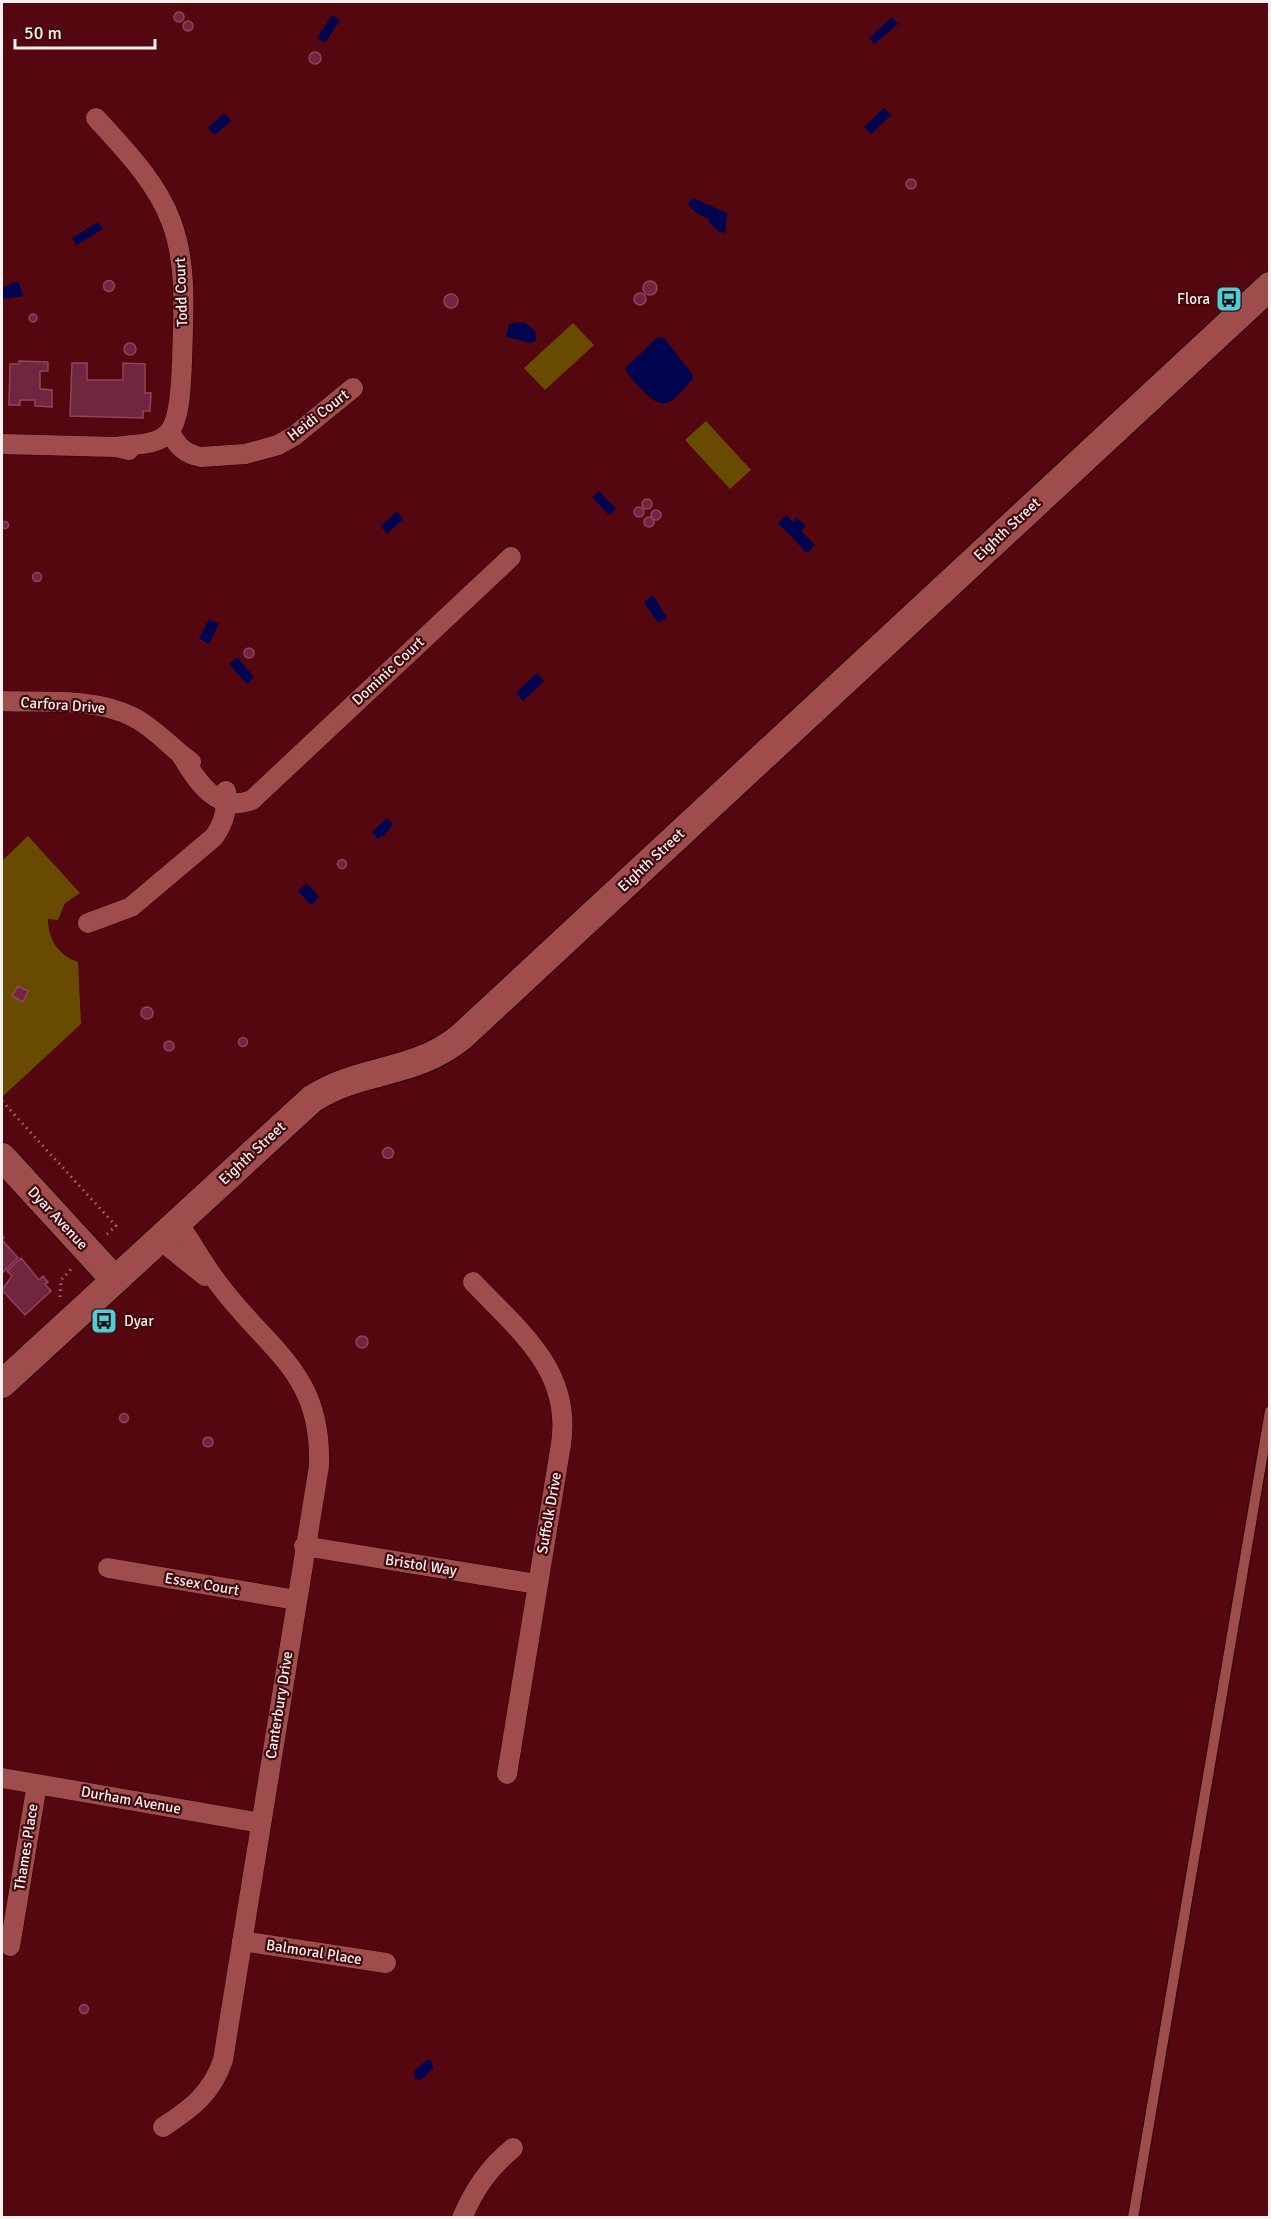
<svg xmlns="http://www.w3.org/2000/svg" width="1271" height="2219" font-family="Signika,sans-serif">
	<rect width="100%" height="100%" fill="#54070f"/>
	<path fill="#684a00" d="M573,323L594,345L545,390L524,368Z
		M706,421L751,470L730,489L685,440Z
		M28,836L80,893L65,903L58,920L48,919C48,939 58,955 78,962L81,1024L2,1097V861Z"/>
	<path fill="#00034d" d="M332,15L340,20L325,43L317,38Z
		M892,17L898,24L874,44L869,38Z
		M884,108L891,115L871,134L864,127Z
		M224,113L231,121L214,135L208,128Z
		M693,198L727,213L725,233L719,232L709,222V219C701,215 693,213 688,203Z
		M98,222L103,229L76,245L72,238Z
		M18,281L23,296L2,299V288Z
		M517,322L525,323L535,331L536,340L532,343L506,337L509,324Z
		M658,337L664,338L693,375L692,380C673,400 667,415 643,391C637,384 628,377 625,368Z
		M599,491L616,509L609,515L592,497Z
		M397,511L403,519L387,534L381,526Z
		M786,515L793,522L797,518L806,526L801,531L815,545L807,553L778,523Z
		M653,595L667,618L658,623L644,602Z
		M209,619L219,624L209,644L199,639Z
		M237,657L254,677L247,684L229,664Z
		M537,673L544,681L523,701L516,693Z
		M387,818L393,824L383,837L381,836L378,839L372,832Z
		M307,883L319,897L311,905L298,891Z
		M427,2060H431L433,2068L421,2080L415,2079L414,2071Z"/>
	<path fill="#70263f" stroke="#91445b" stroke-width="1.5" d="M174 17a5 5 0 1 1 10 0a5 5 0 1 1-10 0Z
		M183 26a5 5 0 1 1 10 0a5 5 0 1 1-10 0Z
		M309 58a6 6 0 1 1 12 0a6 6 0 1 1-12 0Z
		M906 184a5 5 0 1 1 10 0a5 5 0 1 1-10 0Z
		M103.5 286a5.5 5.5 0 1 1 11 0a5.5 5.5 0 1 1-11 0Z
		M643 288a7 7 0 1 1 14 0a7 7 0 1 1-14 0Z
		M634 299a6 6 0 1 1 12 0a6 6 0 1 1-12 0Z
		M444 301a7 7 0 1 1 14 0a7 7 0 1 1-14 0Z
		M29 318a4 4 0 1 1 8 0a4 4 0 1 1-8 0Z
		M124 349a6 6 0 1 1 12 0a6 6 0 1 1-12 0Z
		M19,361L48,362V371H40V389L52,390V407L35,406V400H20V405H9L10,364H19Z
		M72,363H87V380H123V363L145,364V393H151L150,411H143V418L70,416Z
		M642 504a5 5 0 1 1 10 0a5 5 0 1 1-10 0Z
		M634 512a5 5 0 1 1 10 0a5 5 0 1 1-10 0Z
		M651 515a5 5 0 1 1 10 0a5 5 0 1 1-10 0Z
		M644 522a5 5 0 1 1 10 0a5 5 0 1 1-10 0Z
		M1.5 525a3.5 3.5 0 1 1 7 0a3.5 3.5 0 1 1-7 0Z
		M32.5 577a4.5 4.5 0 1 1 9 0a4.5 4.5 0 1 1-9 0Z
		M244 653a5 5 0 1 1 10 0a5 5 0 1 1-10 0Z
		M337.5 864a4.5 4.5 0 1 1 9 0a4.5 4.5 0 1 1-9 0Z
		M18,986L28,991L23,1002L12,996Z
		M141 1013a6 6 0 1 1 12 0a6 6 0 1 1-12 0Z
		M238.5 1042a4.5 4.5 0 1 1 9 0a4.5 4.5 0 1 1-9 0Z
		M164 1046a5 5 0 1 1 10 0a5 5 0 1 1-10 0Z
		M382.5 1153a5.5 5.5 0 1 1 11 0a5.5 5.5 0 1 1-11 0Z
		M2,1235L4,1238L2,1240L18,1258L3,1272L2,1270Z
		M21,1258L39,1280L43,1276L48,1282L45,1284L51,1291L25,1315L2,1290L12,1276L7,1271Z
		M356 1342a6 6 0 1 1 12 0a6 6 0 1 1-12 0Z
		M119.5 1418a4.5 4.5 0 1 1 9 0a4.5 4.5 0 1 1-9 0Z
		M203 1442a5 5 0 1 1 10 0a5 5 0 1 1-10 0Z
		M79.5 2009a4.5 4.5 0 1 1 9 0a4.5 4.5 0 1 1-9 0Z"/>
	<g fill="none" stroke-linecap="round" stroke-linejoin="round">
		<g stroke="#2a0406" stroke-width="12">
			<path id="lane" d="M1133,2218L1270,1411"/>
		</g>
		<g stroke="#2a0406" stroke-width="21">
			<path id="street" d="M96,118C124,149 156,181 171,221C188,266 183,315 182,362C181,380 181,420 168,433C157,446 132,444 116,447
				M170,432C177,446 185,454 201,457L245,454L278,445L294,436L353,388
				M2,444L116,447L129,450
				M2,701C43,703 95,697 133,717C155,728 171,748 191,762
				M181,755C197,781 217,814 252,800L511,557
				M88,923L131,907L214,837C224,823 228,808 226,791
				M159,1239L205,1276
				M473,1282C519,1331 572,1370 561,1444L507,1774
				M304,1546L537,1584
				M108,1568L296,1600
				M2,1778L261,1823
				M242,1941L386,1963
				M10,1946L37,1784
				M163,2127C191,2109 212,2093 223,2060L319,1466C322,1373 271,1353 221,1287C205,1267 192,1244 178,1222
				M462,2218C475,2188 488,2169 513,2148"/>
		</g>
		<g stroke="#2a0406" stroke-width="30">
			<path id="secondary" d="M2,1157L114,1279
				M2,1384L312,1099C361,1067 413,1076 461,1037L1270,286"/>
		</g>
		<path stroke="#9b6b6f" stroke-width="3" stroke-dasharray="1.5 4.5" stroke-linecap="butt" d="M2,1101L116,1226L106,1235
			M60,1297L61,1280L73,1267"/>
		<use href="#lane" stroke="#9e4d4c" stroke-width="10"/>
		<use href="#street" stroke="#9e4d4c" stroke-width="20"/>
		<use href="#secondary" stroke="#9e4d4c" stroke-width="28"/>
	</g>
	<defs>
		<g id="bus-square" transform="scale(1.35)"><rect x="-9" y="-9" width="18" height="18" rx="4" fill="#52ccd5" stroke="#41080c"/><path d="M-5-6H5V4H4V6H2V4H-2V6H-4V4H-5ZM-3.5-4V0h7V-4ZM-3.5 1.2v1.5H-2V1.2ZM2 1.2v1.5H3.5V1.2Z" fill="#111"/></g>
	</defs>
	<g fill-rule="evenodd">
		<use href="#bus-square" x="1229" y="299"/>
		<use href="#bus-square" x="104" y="1321"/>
	</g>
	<g text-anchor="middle" stroke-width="4.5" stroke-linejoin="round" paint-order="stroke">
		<g font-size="15" fill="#f9f0ef" stroke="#41080c">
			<text transform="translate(181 292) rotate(-92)" y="5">Todd Court</text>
			<text transform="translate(318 415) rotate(-38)" y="5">Heidi Court</text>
			<text transform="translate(1007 529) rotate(-43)" y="5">Eighth Street</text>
			<text transform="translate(388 671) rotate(-43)" y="5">Dominic Court</text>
			<text transform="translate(63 705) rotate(4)" y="5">Carfora Drive</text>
			<text transform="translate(651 860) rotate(-43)" y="5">Eighth Street</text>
			<text transform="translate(252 1153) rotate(-43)" y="5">Eighth Street</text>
			<text transform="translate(58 1218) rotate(47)" y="5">Dyar Avenue</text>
			<text transform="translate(549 1513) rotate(-80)" y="5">Suffolk Drive</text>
			<text transform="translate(421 1565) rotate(9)" y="5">Bristol Way</text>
			<text transform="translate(202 1584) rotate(10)" y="5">Essex Court</text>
			<text transform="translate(279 1705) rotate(-81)" y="5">Canterbury Drive</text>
			<text transform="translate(131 1800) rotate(10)" y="5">Durham Avenue</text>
			<text transform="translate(26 1847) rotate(-81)" y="5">Thames Place</text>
			<text transform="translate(314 1952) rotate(9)" y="5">Balmoral Place</text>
		</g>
		<g font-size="15" fill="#f9f0ef" stroke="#41080c" text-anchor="end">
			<text x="1210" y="304">Flora</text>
			<text x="124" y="1326" text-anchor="start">Dyar</text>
		</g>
	</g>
	<rect width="1271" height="2219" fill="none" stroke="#f9f0ef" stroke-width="6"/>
	<path d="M15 39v9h140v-9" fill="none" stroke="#f9f0ef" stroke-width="3"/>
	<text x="24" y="39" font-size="18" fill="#f9f0ef" stroke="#41080c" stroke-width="4.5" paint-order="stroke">50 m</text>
</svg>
